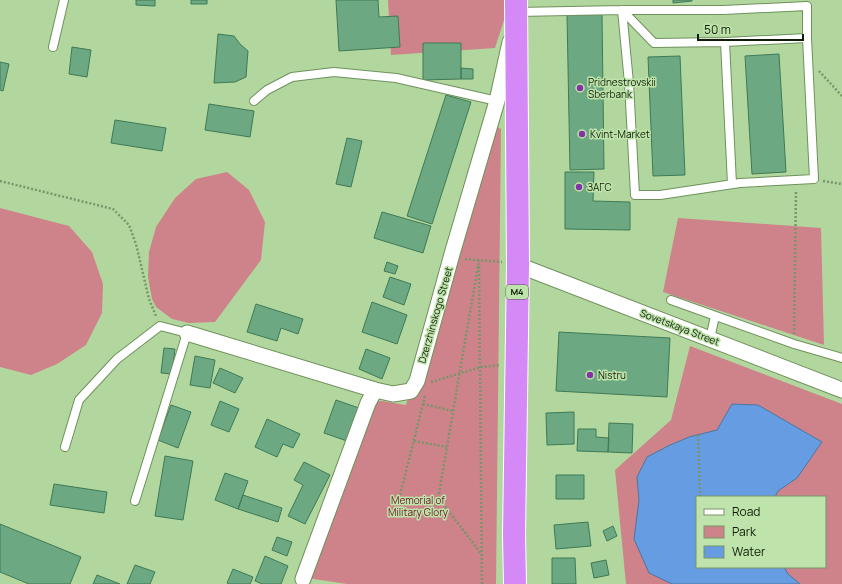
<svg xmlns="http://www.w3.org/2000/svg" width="842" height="584" font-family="Manrope,sans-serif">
	<rect width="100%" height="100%" fill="#b2d79e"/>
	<path fill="#cd8389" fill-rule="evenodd" d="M388,0H506L507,11L495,48L391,55Z
		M490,123L501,129L496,584H347L307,578L316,546L377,401H382L406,405L473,166Z
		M227,172L249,190L265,222L261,260L215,322L189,323L172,319L156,307L152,299L148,277L149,252L156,227L175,198L196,179Z
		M0,208L69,226L92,252L103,284L102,313L86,345L57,364L31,375L0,367Z
		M678,218L821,228L824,345L663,292Z
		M690,346L842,404V584H626L615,470L671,420ZM697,497H825V567H697Z"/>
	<path fill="#669ce1" stroke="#4c76a0" d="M732,404L758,405L822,442L797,478L778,491L775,497H697V567H784L788,574L800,584H672L649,573L634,539L639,500L637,477L647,457L668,446L689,437L717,430Z"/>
	<path fill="#6ca881" stroke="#3f7a55" d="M136,0H155V6L136,5Z
		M191,0H207V4H191Z
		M336,0H378L379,17L398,16L400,47L339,51Z
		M673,0H692V1L673,3Z
		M602,14L604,169L570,170L567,15Z
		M218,34L234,36L240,44L248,51L246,77L235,82L214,83Z
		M423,43H461V79L423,80Z
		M72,47L91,50L87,77L69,74Z
		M779,54L786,172L752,174L745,56Z
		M680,56L685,175L653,176L648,57Z
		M0,62L9,64L3,91L0,90Z
		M461,68L473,69V79H461Z
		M446,95L471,102L432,224L407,216Z
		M209,104L254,111L250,137L205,130Z
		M115,120L166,128L162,151L111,143Z
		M347,138L362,141L351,187L336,184Z
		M565,172H594L593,201L630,202V230L565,229Z
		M382,212L431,226L423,253L374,238Z
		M387,262L398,266L395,274L384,271Z
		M390,277L411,284L404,305L383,297Z
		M372,302L407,315L397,344L362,332Z
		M256,304L303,319L298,334L281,328L277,341L247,332Z
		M559,332L670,338L667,397L556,391Z
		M164,348L175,349L172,374L161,373Z
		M366,349L390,358L382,379L359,369Z
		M195,356L215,360L210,388L190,385Z
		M220,368L243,378L235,393L213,383Z
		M336,400L359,408L347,441L324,433Z
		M220,401L239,409L229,432L211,425Z
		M171,405L191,412L178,448L158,440Z
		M574,412V444L547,445L546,413Z
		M267,419L300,434L293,448L283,444L277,457L255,447Z
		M609,423L633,424L632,453L608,452Z
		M578,429H596V437L609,438L608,452L577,451Z
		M165,456L193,461L183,520L155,516Z
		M304,462L330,475L305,524L288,516L303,485L294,480Z
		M225,473L248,481L238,509L215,500Z
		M556,475H584V499H556Z
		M54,484L107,492L104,513L50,505Z
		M243,495L282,508L278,522L238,509Z
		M588,522L591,546L556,549L554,525Z
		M0,524L81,557L70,584H29L0,572Z
		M613,526L617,536L607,541L603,531Z
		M277,537L292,542L287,556L272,550Z
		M265,556L288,566L281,584H262L255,581Z
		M552,558H575L576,584H552Z
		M606,560L609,575L594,578L591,563Z
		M135,565L155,572L150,584H127Z
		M233,569L253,577L250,584H229L227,583Z
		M97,575L120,584H93Z"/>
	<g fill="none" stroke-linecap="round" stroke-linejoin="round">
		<g stroke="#6f915c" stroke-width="10">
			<path id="lane" d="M622,10L654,43L725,42L807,38
				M517,12L622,10H723L807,6V38L814,179L740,183L660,195H635L629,83L622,10
				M725,42L732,184
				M53,47L64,0
				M254,101L267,90L292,77L334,72L396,78L497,101
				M671,300L794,344L842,358
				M710,339L715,316
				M65,447L79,400L117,359L160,326L187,333L135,501"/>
		</g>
		<g stroke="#6f915c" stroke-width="17">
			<path id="street" d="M518,265L842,390
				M187,333L375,390L393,394L411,391L417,381L452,254L497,101L510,42
				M303,579L368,403L375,390"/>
		</g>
		<g stroke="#fff" stroke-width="24">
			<path id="highway" d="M515,584L514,535L518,265L516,0"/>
		</g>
		<path stroke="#799569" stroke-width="2.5" stroke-dasharray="2 2" stroke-linecap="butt" d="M819,71L842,96
			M0,181L113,209L129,225L136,244L149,299L156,316
			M823,181L842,184
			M465,259L502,262
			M479,266L482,584
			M794,334L796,191
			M431,382L481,367L500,365
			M425,396L399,499L437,505L479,260
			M423,404L453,411
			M698,435L700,497
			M414,441L447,447
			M438,497L482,555"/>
		<use href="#lane" stroke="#fff" stroke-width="8"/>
		<use href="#street" stroke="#fff" stroke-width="15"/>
		<use href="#highway" stroke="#d589f7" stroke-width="22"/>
	</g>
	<g fill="#8333a3" stroke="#bfe4ab" stroke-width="1.5">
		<circle cx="580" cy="88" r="4"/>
		<circle cx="582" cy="134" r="4"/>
		<circle cx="579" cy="187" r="4"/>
		<circle cx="590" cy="375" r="4"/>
	</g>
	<g text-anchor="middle" stroke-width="3" stroke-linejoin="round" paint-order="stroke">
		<rect fill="#bfe4ab" stroke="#445939" stroke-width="1" x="506" y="285" width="22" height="14" rx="3"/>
		<g font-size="9" font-weight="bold" fill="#101d08">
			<text x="517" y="295">M4</text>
		</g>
		<g font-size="10" fill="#101d08" stroke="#bfe4ab" text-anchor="start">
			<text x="588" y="86">Pridnestrovskii<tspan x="588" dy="12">Sberbank</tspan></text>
			<text x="590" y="138">Kvint-Market</text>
			<text x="587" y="191">ЗАГС</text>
			<text x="598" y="379">Nistru</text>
		</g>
		<g font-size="10" fill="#101d08" stroke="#bfe4ab">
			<text transform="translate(435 315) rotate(-74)" y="4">Dzerzhinskogo Street</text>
			<text transform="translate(680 327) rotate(21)" y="4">Sovetskaya Street</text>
		</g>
		<g font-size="10" fill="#6a1526" stroke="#bfe4ab">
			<text x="418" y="504">Memorial of<tspan x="418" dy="12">Military Glory</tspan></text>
		</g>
	</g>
	<rect x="696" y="496" width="130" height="72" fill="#bfe4ab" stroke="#79946a"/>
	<rect x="704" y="509" width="20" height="6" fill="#ffffff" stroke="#79946a"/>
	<text x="732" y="516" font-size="12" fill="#101d08">Road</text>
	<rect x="704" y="526" width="20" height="12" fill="#cd8389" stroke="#79946a"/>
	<text x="732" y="536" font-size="12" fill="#101d08">Park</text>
	<rect x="704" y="546" width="20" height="12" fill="#669ce1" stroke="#79946a"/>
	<text x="732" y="556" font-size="12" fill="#101d08">Water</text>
	<path d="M698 34v6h105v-6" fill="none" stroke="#101d08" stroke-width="2"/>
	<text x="704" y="34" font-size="12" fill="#101d08" stroke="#bfe4ab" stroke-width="3" paint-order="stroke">50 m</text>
</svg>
